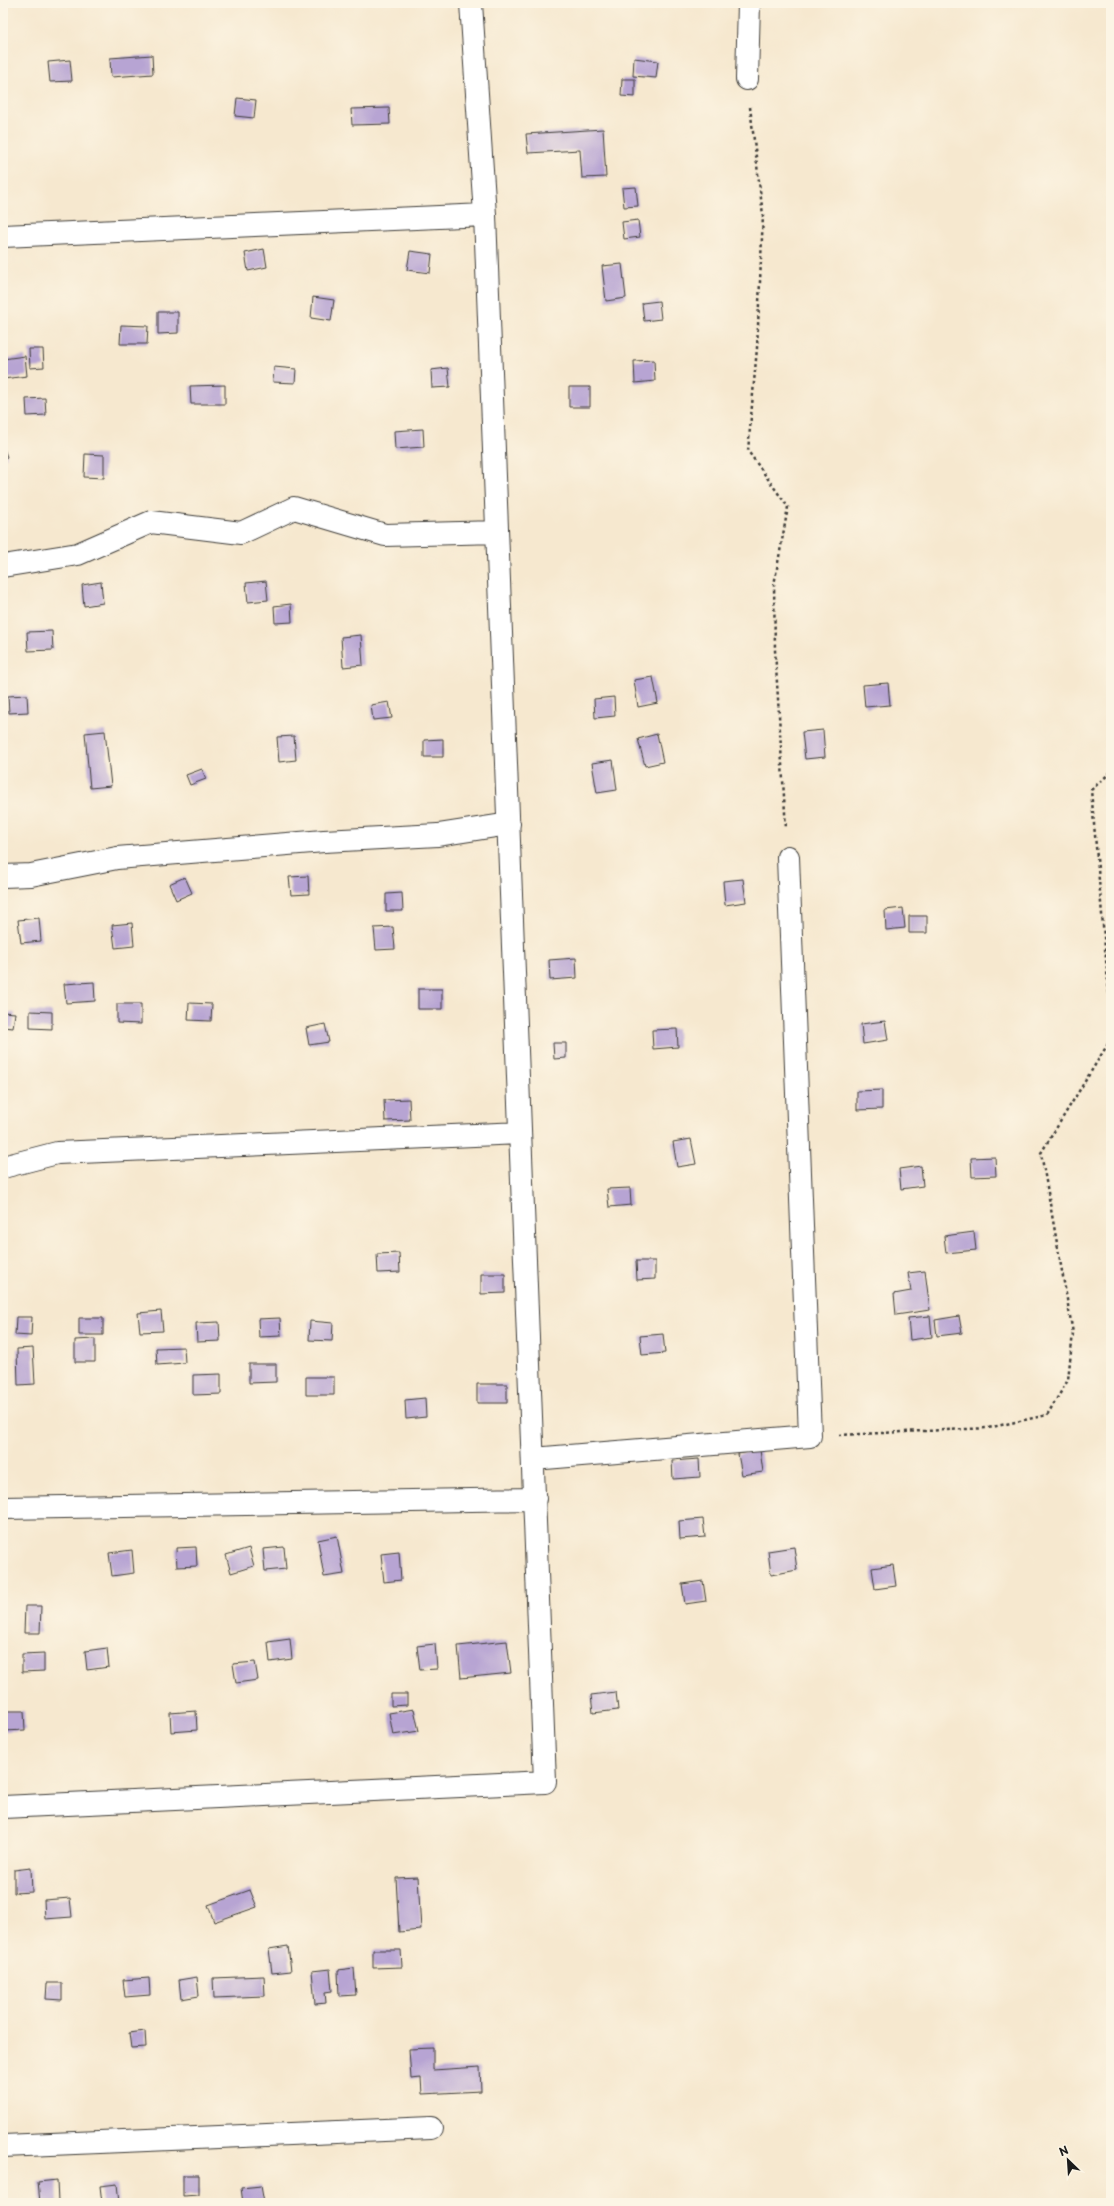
<svg xmlns="http://www.w3.org/2000/svg" width="1114" height="2206" font-family="'Playpen Sans',sans-serif">
	<rect width="100%" height="100%" fill="#fcf5e5"/>
	<filter id="ink" filterUnits="userSpaceOnUse"><feTurbulence type="fractalNoise" baseFrequency=".025" numOctaves="2"/><feDisplacementMap in="SourceGraphic" scale="8" xChannelSelector="R" yChannelSelector="G"/><feConvolveMatrix kernelMatrix="1 2 1 2 8 2 1 2 1" color-interpolation-filters="sRGB"/></filter>
	<filter id="wash" filterUnits="userSpaceOnUse"><feTurbulence type="fractalNoise" baseFrequency=".012" numOctaves="4" result="noise"/><feDisplacementMap in="SourceGraphic" scale="16" xChannelSelector="R" yChannelSelector="G"/><feGaussianBlur stdDeviation="0.9" result="paint"/><feColorMatrix in="noise" values="0 0 0 0 0 0 0 0 0 0 0 0 0 0 0 0 0 1.4 0 .05"/><feComposite in="paint" operator="in"/></filter>
	<g filter="url(#wash)">
		<rect width="100%" height="100%" fill="#f6e8cf"/>
		<g id="blocks">
			<path fill="#b7a4d3" d="M152,55L153,74L111,77L110,58Z
				M634,58L658,61L656,78L633,76Z
				M70,60L72,81L50,82L48,62Z
				M622,79H635V97L621,96Z
				M237,98L256,100L254,118L235,116Z
				M389,108L390,124L352,125L351,109Z
				M603,129L606,177L582,178L580,150L528,153L526,134Z
				M636,187L638,206L624,207L622,188Z
				M638,220L640,237L624,239L622,222Z
				M264,249L267,267L248,271L245,253Z
				M410,251L432,254L430,273L407,270Z
				M622,264L626,298L606,301L602,266Z
				M313,297L334,300L331,321L311,318Z
				M659,301L661,319L644,321L642,303Z
				M158,312H178V333L158,334Z
				M121,325L148,326L147,344H120Z
				M29,349H43L44,367L30,368Z
				M25,356L27,376L3,379V359Z
				M654,360L655,381L635,383L634,361Z
				M274,367L296,369L295,383L273,382Z
				M448,368L450,387L432,388L431,370Z
				M225,385V404H191L190,386Z
				M569,387H590V407H569Z
				M45,398L46,415L27,416L26,399Z
				M423,429L424,447L395,449L394,431Z
				M3,446L7,457L3,459Z
				M85,454L104,455V478L84,477Z
				M266,581L268,600L248,602L246,583Z
				M101,582L103,603L84,606L82,585Z
				M291,604L292,622L275,623L274,606Z
				M52,631L53,650L28,651L27,632Z
				M361,635L363,665L343,667L341,637Z
				M653,677L658,703L638,707L634,680Z
				M888,683L890,705L865,707L863,685Z
				M27,695L28,712L9,713L8,696Z
				M614,697L615,716L595,718L594,699Z
				M389,702L392,718L373,720L371,705Z
				M823,730L825,757L805,759L802,732Z
				M105,731L111,786L90,788L85,733Z
				M657,734L663,762L645,766L638,739Z
				M294,736L296,760L279,762L277,737Z
				M443,739V757H424V740Z
				M613,760L617,790L597,793L592,763Z
				M202,769L206,779L190,785L186,775Z
				M308,876L309,894L291,895L289,877Z
				M185,877L192,893L176,900L169,884Z
				M743,879L746,902L725,905L723,881Z
				M402,893L403,911H386V894Z
				M903,908L905,928L886,930L885,910Z
				M909,916H927V933H909Z
				M39,918L41,941L21,943L18,920Z
				M132,923L134,946L115,948L112,925Z
				M393,927L395,949L376,950L374,928Z
				M576,958L577,978L550,980L549,960Z
				M94,982L95,1001L66,1003L64,984Z
				M418,989H442V1009H418Z
				M189,1003L212,1004L211,1021L188,1020Z
				M117,1004H141V1024L117,1023Z
				M30,1011L52,1012V1029L30,1028Z
				M3,1012L15,1013L13,1028L3,1027Z
				M885,1021L888,1040L863,1044L861,1024Z
				M325,1024L329,1042L309,1045L306,1028Z
				M677,1029L678,1047L653,1049L652,1030Z
				M553,1043H566V1058L554,1059Z
				M882,1090V1109L857,1110V1091Z
				M409,1099L410,1120L385,1121L384,1100Z
				M691,1139L696,1164L677,1167L673,1142Z
				M995,1157L996,1176L972,1177L971,1158Z
				M921,1166L923,1186L901,1189L899,1169Z
				M630,1188L631,1205L609,1207L607,1189Z
				M974,1232L976,1250L946,1253L944,1236Z
				M399,1253L400,1272L378,1273L377,1254Z
				M636,1261H655V1279L637,1280Z
				M925,1271L930,1310L896,1315L894,1294L911,1291L908,1273Z
				M481,1274H505V1293L481,1294Z
				M161,1311L163,1331L140,1332L138,1313Z
				M930,1316L932,1337L910,1340L908,1318Z
				M959,1316L962,1333L937,1336L935,1320Z
				M16,1317H32L31,1336L15,1335Z
				M79,1318H103V1335H79Z
				M280,1318L281,1336L259,1337L258,1319Z
				M310,1321L333,1323L332,1341L309,1340Z
				M219,1322L220,1341L197,1342L196,1323Z
				M663,1334L665,1353L642,1355L640,1336Z
				M95,1339V1362H75V1340Z
				M184,1347L185,1363L157,1365L156,1348Z
				M33,1348L35,1384L18,1385L17,1349Z
				M249,1364H276V1382L249,1383Z
				M221,1374V1394L193,1395V1375Z
				M306,1377H334V1395H306Z
				M477,1384H507V1403H477Z
				M425,1398L426,1417L406,1419L405,1400Z
				M760,1450L763,1472L742,1475L738,1454Z
				M699,1459L700,1477L673,1479L672,1461Z
				M703,1519L705,1537L680,1539L679,1521Z
				M337,1536L344,1574L324,1577L318,1540Z
				M196,1547L197,1566L177,1567L176,1548Z
				M284,1547L286,1569L265,1571L263,1549Z
				M794,1547L797,1570L771,1575L768,1551Z
				M249,1548L254,1566L231,1573L226,1555Z
				M132,1550L134,1573L112,1576L109,1553Z
				M399,1552L401,1580L384,1582L381,1554Z
				M893,1565L896,1586L875,1589L872,1568Z
				M703,1581L706,1601L685,1604L682,1584Z
				M25,1606H41L40,1633H24Z
				M290,1639L292,1659L270,1662L268,1642Z
				M507,1641L511,1673L461,1678L458,1646Z
				M435,1644L437,1669L420,1670L417,1646Z
				M107,1648L109,1667L87,1670L85,1651Z
				M44,1653V1671L22,1672V1654Z
				M255,1662L258,1680L236,1683L233,1664Z
				M616,1692L618,1710L593,1713L591,1695Z
				M391,1694H407V1705L391,1706Z
				M414,1709L419,1731L393,1735L389,1713Z
				M3,1711H24L25,1730L3,1731Z
				M196,1711L197,1730L171,1732L170,1713Z
				M31,1868L32,1892L14,1893V1870Z
				M418,1877L421,1930L399,1932L396,1878Z
				M250,1890L257,1907L214,1922L208,1905Z
				M70,1898L72,1917L45,1919L44,1900Z
				M288,1946L291,1971L272,1973L269,1949Z
				M373,1950H401L402,1967L373,1968Z
				M354,1968L356,1995L339,1996L338,1970Z
				M330,1969L332,1991L325,1992L326,2003L315,2004L312,1971Z
				M264,1976L265,1996L214,1998L213,1978Z
				M197,1977L199,1996L181,1999L179,1980Z
				M149,1978L150,1995L125,1997L123,1980Z
				M47,1983H62V2000L46,1999Z
				M145,2031L146,2047L131,2048L129,2033Z
				M433,2048V2070L480,2067L481,2091L422,2094L421,2078L411,2079L409,2049Z
				M183,2175H199V2195L183,2196Z
				M57,2180L58,2203H40L38,2182Z
				M117,2184L119,2203H102L100,2186Z
				M261,2186L264,2203H243L241,2188Z"/>
		</g>
	</g>
	<g filter="url(#ink)">
		<use href="#blocks" fill-opacity="0" stroke="#3d3b37" stroke-width="1"/>
		<g fill="none" stroke-linecap="round" stroke-linejoin="round">
			<g stroke="#3d3b37" stroke-width="24">
				<path id="minor" d="M747,79L749,3
					M3,236L485,215
					M3,566L78,554L151,522L241,533L294,508L385,535L497,532
					M3,876L31,875L117,858L324,841L438,835L509,824
					M3,1167L57,1153L520,1133
					M533,1459L810,1436L788,857
					M3,1508L535,1499
					M3,1807L545,1782L485,215L471,3
					M3,2146L431,2128"/>
			</g>
			<path stroke="#3d3b37" stroke-width="2.5" stroke-dasharray="3 3" stroke-linecap="butt" d="M750,107L763,215L757,348L748,451L788,507L774,585L775,650L786,829
				M1111,772L1091,790L1111,1016
				M839,1435L988,1428L1047,1415L1068,1380L1073,1333L1041,1153L1111,1039"/>
			<use href="#minor" stroke="#fff" stroke-width="22"/>
		</g>
	</g>
	<rect width="1114" height="2206" fill="none" stroke="#fcf5e5" stroke-width="16"/>
	<g transform="translate(1068 2160) rotate(335)" stroke="#fcf5e5" stroke-width="3" paint-order="stroke">
	<path d="M0-3L7 15L0 10L-7 15Z" fill="#1c1c1c"/>
	<text y="-6" font-size="11" font-weight="bold" text-anchor="middle" fill="#1c1c1c">N</text>
	</g>
</svg>
